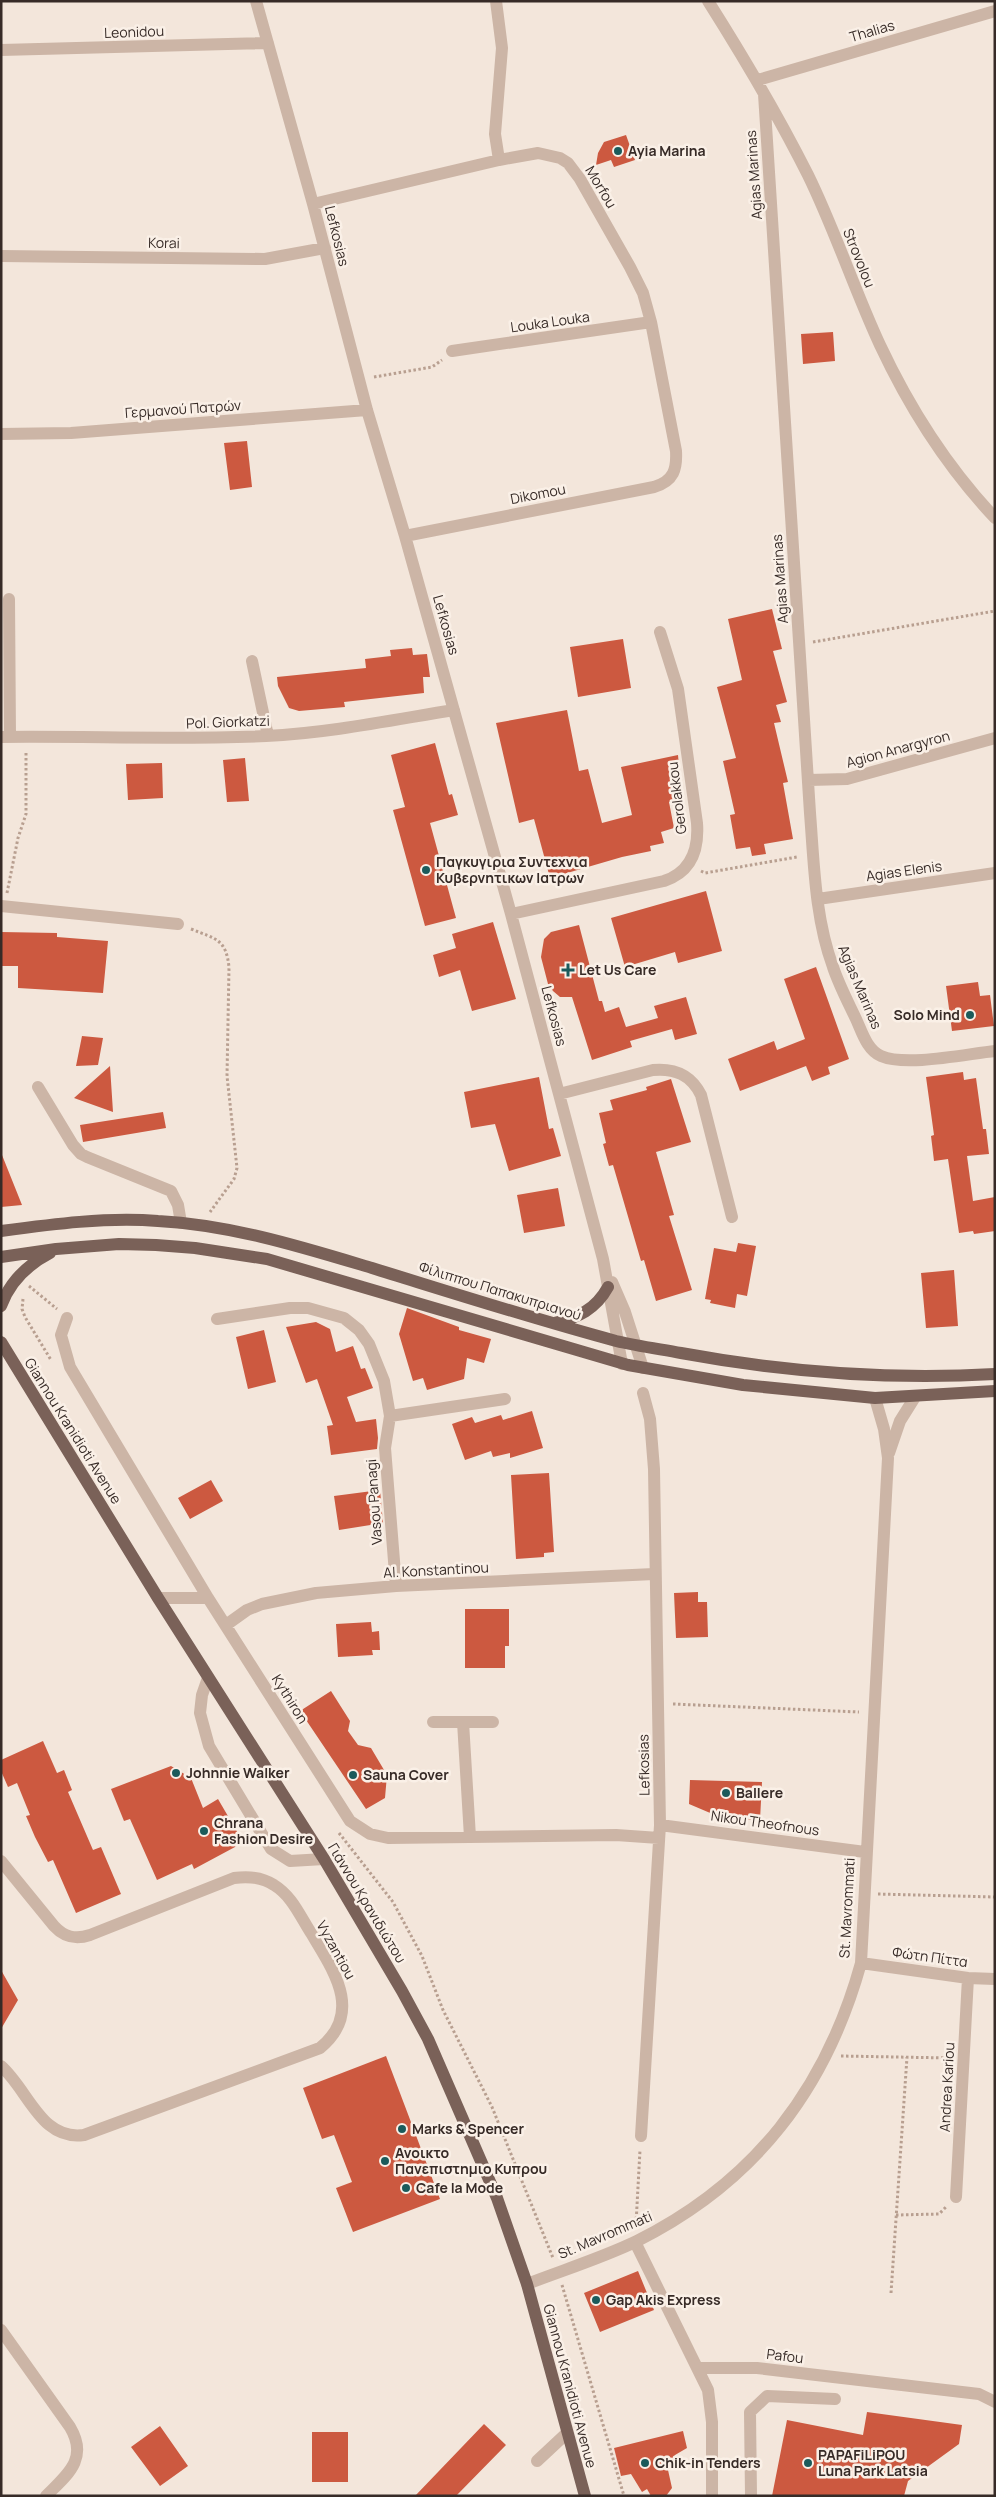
<svg xmlns="http://www.w3.org/2000/svg" width="996" height="2497" font-family="Manrope,sans-serif">
	<rect width="100%" height="100%" fill="#f3e6db"/>
	<path fill="#cc5940" d="M626,135L635,160L614,167L611,160L596,165L598,153L604,142Z
		M833,332L835,361L803,364L801,334Z
		M247,441L252,487L230,490L224,443Z
		M772,609L782,649L773,651L787,702L776,705L781,722L774,723L788,782L783,783L793,839L764,844L766,854L752,856L750,847L736,849L730,815L735,814L723,761L736,758L717,687L742,680L728,619Z
		M623,639L631,688L578,697L570,647Z
		M412,648L413,655L427,654L430,677H423L424,693L344,702L345,707L299,711L289,708L278,686L277,677L366,668L365,659L391,656L390,650Z
		M567,710L579,771L588,769L602,823L632,815L621,767L678,755L682,800L669,802L674,828L661,832L664,843L650,846L651,851L622,857L550,878L534,819L519,823L496,723Z
		M435,743L449,795L452,794L458,815L430,823L456,918L425,926L393,810L405,807L391,755Z
		M245,758L249,801L227,802L223,760Z
		M162,763L163,798L128,800L126,764Z
		M706,891L722,951L678,963L675,952L625,967L611,918Z
		M493,922L516,999L472,1011L460,970L439,977L433,955L456,948L452,934Z
		M579,925L599,1001H602L605,1012L619,1007L626,1027L658,1018L654,1006L686,997L697,1034L675,1040L672,1029L630,1041L632,1047L592,1060L572,997H560L553,991L548,984L541,957L544,939L551,932Z
		M1,932L57,933V937L108,941L103,993L18,988V966H1Z
		M816,967L849,1059L828,1067L830,1074L812,1081L806,1066L740,1091L728,1059L774,1041L777,1050L805,1039L784,979Z
		M978,982L980,996L990,995L994,1026L952,1031L946,986Z
		M82,1036L103,1038L98,1065L76,1066Z
		M110,1066L113,1112L74,1098Z
		M963,1072L964,1080L976,1078L983,1129H986L989,1154L967,1156L973,1201L995,1197V1231L974,1234L973,1231L959,1233L948,1159L934,1161L931,1136L934,1135L926,1077Z
		M539,1077L549,1129L553,1128L561,1156L509,1171L495,1124L471,1128L464,1092Z
		M671,1079L691,1142L656,1152L674,1215L669,1216L692,1290L656,1301L644,1260L641,1261L613,1165L609,1166L603,1144L606,1143L599,1113L613,1110L610,1100L647,1090L646,1087Z
		M163,1112L166,1128L83,1142L80,1125Z
		M2,1155L22,1205L1,1207Z
		M558,1188L565,1226L524,1233L517,1195Z
		M738,1243L756,1246L747,1296L737,1294L735,1308L710,1303L711,1300L705,1299L714,1248L736,1252Z
		M954,1270L958,1326L926,1328L921,1273Z
		M407,1308L459,1327V1330L491,1339L484,1363L467,1358L464,1379L427,1390L423,1378L413,1381L399,1334Z
		M316,1322L330,1329L336,1352L353,1346L361,1369L365,1368L373,1388L347,1397L356,1422L376,1419L378,1438L377,1449L331,1455L327,1426L333,1425L317,1379L306,1383L286,1327Z
		M264,1330L276,1382L248,1389L236,1337Z
		M532,1411L543,1448L510,1458V1453L493,1457L491,1451L465,1460L452,1424L472,1417L475,1423L501,1415L503,1420Z
		M549,1473L554,1552L544,1553V1557L516,1559L511,1475Z
		M211,1480L223,1501L190,1519L178,1498Z
		M380,1490L383,1523L339,1530L334,1496Z
		M698,1592V1602H707L708,1637L676,1638L674,1593Z
		M465,1609H509V1646H505V1668H465Z
		M371,1622L372,1632L379,1631L380,1650H372L373,1655L338,1657L336,1624Z
		M331,1691L350,1721L348,1731L358,1745L371,1748L387,1775L385,1798L366,1809L300,1711Z
		M43,1741L57,1773L64,1770L72,1790L68,1792L93,1850L101,1847L121,1894L76,1913L53,1860L48,1862L35,1837L26,1816L30,1815L17,1783L8,1787L1,1771V1760Z
		M171,1766L191,1778L203,1808L218,1799L239,1835L235,1847L194,1869L192,1864L157,1880L130,1819L124,1821L111,1789Z
		M690,1780L762,1782L760,1820L722,1818L689,1804Z
		M1,1970L18,2000L1,2029Z
		M386,2056L440,2199L353,2232L336,2188L352,2182L334,2135L322,2139L303,2088Z
		M638,2271L654,2310L600,2332L584,2293Z
		M867,2412L962,2425L959,2444L908,2481L904,2496H772L787,2420L863,2435Z
		M484,2424L506,2445L456,2496H415Z
		M160,2426L188,2466L160,2486L131,2447Z
		M683,2431L687,2448L675,2455L668,2470L672,2488L666,2496H651L647,2489L642,2492L631,2474L621,2476L614,2448Z
		M312,2432H348V2482H312Z"/>
	<g fill="none" stroke-linecap="round" stroke-linejoin="round">
		<path stroke="#b89f90" stroke-width="3" stroke-dasharray="2.5 2.5" stroke-linecap="butt" d="M374,377L432,367L442,360
			M813,642L995,611
			M701,871L705,873L797,857
			M7,893L18,838L26,814V752
			M191,929C216,939 226,939 229,967L227,1076L237,1168L234,1179L210,1212
			M29,1286L57,1309
			M23,1299L22,1309L25,1317L51,1360
			M673,1704L859,1712
			M339,1833L393,1902L422,1956L443,2010L492,2107L553,2258
			M878,1894L995,1897
			M841,2056L950,2058
			M483,2133L500,2126
			M896,2215L939,2214L946,2207
			M636,2224L640,2150
			M562,2285L624,2496
			M891,2293L907,2057"/>
		<path stroke="#ccb5a6" stroke-width="12" d="M256,1L313,204L367,410L405,536L511,914L603,1259L622,1364
			M496,1L502,48L495,134L499,160
			M708,1C744,58 778,115 808,175C835,230 854,289 880,345C909,407 948,468 995,518
			M1,50L268,43
			M758,80L995,11
			M764,94L810,813C814,864 815,918 833,967C839,985 848,1002 856,1019C862,1032 867,1050 881,1056C906,1067 966,1054 995,1051
			M313,204L499,160L538,153L560,158L568,163L580,179L630,267L643,293L651,322L676,451C677,469 674,481 654,487L405,536
			M1,256L265,259L325,248
			M452,351L651,322
			M1,434L71,433L367,410
			M9,599L10,737
			M252,661L268,736
			M1,737C90,736 178,740 266,736C329,733 392,720 454,710
			M809,780L847,779L995,738
			M818,899L995,873
			M1,906L178,924
			M511,914L664,881C691,872 699,850 697,823L678,689L660,632
			M38,1087L73,1145L81,1154L87,1157L171,1191L178,1205L181,1223
			M559,1094L653,1070C675,1068 691,1075 701,1095L732,1217
			M612,1282L625,1312L643,1368
			M67,1318L61,1335L70,1367L208,1598L350,1821L370,1834L388,1838L616,1835L659,1838
			M217,1319L290,1308H308L344,1318L359,1330L369,1344L384,1381L390,1416L385,1448L396,1586
			M390,1416L505,1399
			M889,1453L900,1421L915,1397
			M158,1598H208
			M226,1625L247,1610L262,1604L316,1593L396,1586L654,1574
			M208,1678L202,1695L200,1713L209,1746L271,1849L290,1861L324,1859
			M433,1722H493
			M463,1722L470,1837
			M660,1825L865,1852
			M1,1861L54,1926C64,1937 75,1940 90,1935L234,1878C248,1876 262,1877 274,1885C292,1896 300,1916 311,1933C333,1970 364,2012 320,2048L84,2135C41,2141 29,2091 1,2066
			M861,1963L968,1978L995,1979
			M641,2136L660,1825L654,1469L650,1419L643,1393
			M956,2197L968,1978
			M635,2242L708,2390L712,2422V2496
			M527,2284C563,2270 602,2258 637,2241C755,2182 826,2089 861,1963L888,1458L884,1429L875,1398
			M1,2330L70,2427C89,2459 67,2475 46,2496
			M699,2368H757L979,2394L995,2402
			M537,2461L567,2433
			M751,2496L750,2412L767,2396L835,2399"/>
		<path stroke="#7a6158" stroke-width="12" d="M1,1231C53,1224 106,1217 158,1221C232,1225 302,1247 372,1268C453,1293 534,1319 616,1341C637,1346 659,1349 681,1353C784,1372 890,1380 995,1374
			M1,1257L56,1249L119,1244L156,1245L195,1248L267,1259L628,1365L743,1385L875,1398L995,1391
			M1,1306C10,1281 27,1265 50,1253
			M554,1323C578,1318 596,1309 608,1287
			M1,1342L158,1598L324,1859L402,1991L428,2039L497,2198L527,2284L585,2496"/>
	</g>
	<g fill="#1b5b5b" stroke="#faf0e7" stroke-width="2">
		<circle cx="618" cy="151" r="5"/>
		<circle cx="426" cy="870" r="5"/>
		<path d="M565.5 962.5h5v5h5v5h-5v5h-5v-5h-5v-5h5z"/>
		<circle cx="970" cy="1015" r="5"/>
		<circle cx="176" cy="1773" r="5"/>
		<circle cx="353" cy="1775" r="5"/>
		<circle cx="726" cy="1793" r="5"/>
		<circle cx="204" cy="1831" r="5"/>
		<circle cx="402" cy="2129" r="5"/>
		<circle cx="385" cy="2161" r="5"/>
		<circle cx="406" cy="2188" r="5"/>
		<circle cx="596" cy="2300" r="5"/>
		<circle cx="645" cy="2463" r="5"/>
		<circle cx="808" cy="2463" r="5"/>
	</g>
	<g text-anchor="middle" stroke-width="5" stroke-linejoin="round" paint-order="stroke">
		<g font-size="14" fill="#372b27" stroke="#faf0e7">
			<text transform="translate(872 31) rotate(-16)" y="5">Thalias</text>
			<text transform="translate(134 32) rotate(-2)" y="5">Leonidou</text>
			<text transform="translate(754 175) rotate(-94)" y="5">Agias Marinas</text>
			<text transform="translate(601 187) rotate(59)" y="5">Morfou</text>
			<text transform="translate(337 236) rotate(76)" y="5">Lefkosias</text>
			<text transform="translate(164 243) rotate(1)" y="5">Korai</text>
			<text transform="translate(859 258) rotate(68)" y="5">Strovolou</text>
			<text transform="translate(550 322) rotate(-8)" y="5">Louka Louka</text>
			<text transform="translate(183 409) rotate(-4)" y="5">Γερμανού Πατρών</text>
			<text transform="translate(538 494) rotate(-11)" y="5">Dikomou</text>
			<text transform="translate(780 579) rotate(-94)" y="5">Agias Marinas</text>
			<text transform="translate(446 625) rotate(74)" y="5">Lefkosias</text>
			<text transform="translate(228 722) rotate(-2)" y="5">Pol. Giorkatzi</text>
			<text transform="translate(898 749) rotate(-15)" y="5">Agion Anargyron</text>
			<text transform="translate(677 798) rotate(-97)" y="5">Gerolakkou</text>
			<text transform="translate(904 871) rotate(-8)" y="5">Agias Elenis</text>
			<text transform="translate(860 987) rotate(67)" y="5">Agias Marinas</text>
			<text transform="translate(554 1016) rotate(75)" y="5">Lefkosias</text>
			<text transform="translate(500 1291) rotate(17)" y="5">Φίλιππου Παπακυπριανού</text>
			<text transform="translate(73 1431) rotate(58)" y="5">Giannou Kranidioti Avenue</text>
			<text transform="translate(374 1502) rotate(-94)" y="5">Vasou Panagi</text>
			<text transform="translate(436 1570) rotate(-3)" y="5">Al. Konstantinou</text>
			<text transform="translate(290 1699) rotate(58)" y="5">Kythiron</text>
			<text transform="translate(644 1765) rotate(-91)" y="5">Lefkosias</text>
			<text transform="translate(765 1823) rotate(8)" y="5">Nikou Theofnous</text>
			<text transform="translate(367 1903) rotate(59)" y="5">Γιάννου Κρανιδιώτου</text>
			<text transform="translate(847 1908) rotate(-87)" y="5">St. Mavrommati</text>
			<text transform="translate(336 1950) rotate(61)" y="5">Vyzantiou</text>
			<text transform="translate(930 1957) rotate(8)" y="5">Φώτη Πίττα</text>
			<text transform="translate(947 2087) rotate(-87)" y="5">Andrea Kariou</text>
			<text transform="translate(605 2235) rotate(-23)" y="5">St. Mavrommati</text>
			<text transform="translate(785 2356) rotate(7)" y="5">Pafou</text>
			<text transform="translate(570 2386) rotate(75)" y="5">Giannou Kranidioti Avenue</text>
		</g>
		<g font-size="14" font-weight="bold" fill="#372b27" stroke="#faf0e7" text-anchor="start">
			<text x="628" y="156">Ayia Marina</text>
			<text x="436" y="867">Παγκυγιρια Συντεχνια<tspan x="436" dy="16">Κυβερνητικων Ιατρων</tspan></text>
			<text x="579" y="975">Let Us Care</text>
			<text x="960" y="1020" text-anchor="end">Solo Mind</text>
			<text x="186" y="1778">Johnnie Walker</text>
			<text x="363" y="1780">Sauna Cover</text>
			<text x="736" y="1798">Ballere</text>
			<text x="214" y="1828">Chrana<tspan x="214" dy="16">Fashion Desire</tspan></text>
			<text x="412" y="2134">Marks &amp; Spencer</text>
			<text x="395" y="2158">Ανοικτο<tspan x="395" dy="16">Πανεπιστημιο Κυπρου</tspan></text>
			<text x="416" y="2193">Cafe la Mode</text>
			<text x="606" y="2305">Gap Akis Express</text>
			<text x="818" y="2460">PAPAFiLiPOU<tspan x="818" dy="16">Luna Park Latsia</tspan></text>
			<text x="655" y="2468">Chik-in Tenders</text>
		</g>
	</g>
	<rect width="996" height="2497" fill="none" stroke="#372b27" stroke-width="5"/>
</svg>
